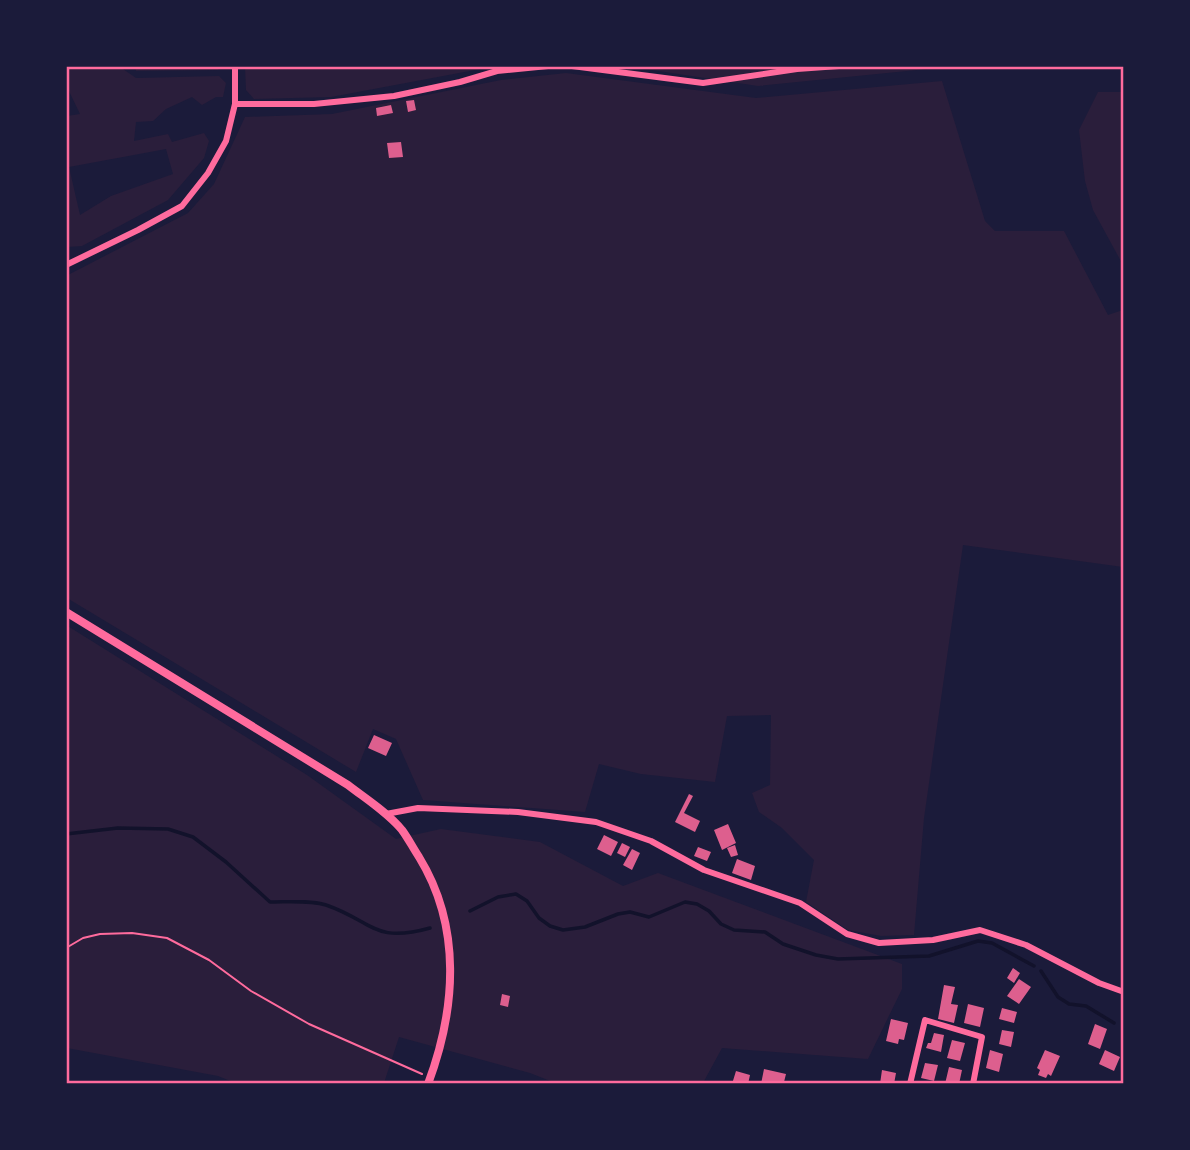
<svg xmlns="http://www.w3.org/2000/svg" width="1190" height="1150" font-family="'Libre Baskerville',serif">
	<rect width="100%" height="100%" fill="#1b1b3a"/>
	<path fill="#2a1e3b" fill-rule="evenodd" d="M67,66L120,67L136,78L219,76L226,83L223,97H216L202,105L192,97L166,109L153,121L136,122L134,141L168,134L172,142L204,133L209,141L204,158L168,200L82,246L68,247L67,116L80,114L67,87ZM166,149L173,174L111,196L80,215L69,167Z
		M135,67V66L220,67L218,70L136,71Z
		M245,67V66L491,67L331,97L254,99L246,90Z
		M632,67L633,66L937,67V68L758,86Z
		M566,73L756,98L942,81L985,221L995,231H1064L1108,315L1123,310V567L963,545L924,818L914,935L881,936L848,930L806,902L814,860L782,828L759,812L752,793L770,785L771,715L727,716L715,782L641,774L599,764L585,812L423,800L396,739L373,729L356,772L67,598L66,276L188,213L214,184L245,117L332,114L501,80Z
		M1098,92H1123V265L1093,210L1085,181L1079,130Z
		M66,625L307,775L396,839L441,829L540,842L623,886L658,873L902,964V989L868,1059L722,1048L703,1083L558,1084L530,1073L399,1037L384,1083L238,1084L218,1076L67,1048Z"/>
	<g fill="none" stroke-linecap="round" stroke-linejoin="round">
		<path stroke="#12122b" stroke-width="3.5" d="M66,834L118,828L168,829L193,837L226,862L270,902C288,902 309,900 326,905C373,921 373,944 430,928
			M470,911L498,897L516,894L527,901L539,918L550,926L563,930L585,927L618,914L630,912L649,917L685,902L697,904L709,911L721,924L734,930L765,932L783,944L816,955L838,959L929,956L978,941L992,943L1034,966
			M1041,971L1058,997L1069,1004L1086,1006L1114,1023"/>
	</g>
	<path fill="#dd5f8e" d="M414,100L416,110L408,112L406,101Z
		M391,105L393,113L377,116L376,108Z
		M401,142L403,157L389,158L387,143Z
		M374,735L392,743L386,756L368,748Z
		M689,794L693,796L684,813L700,821L695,832L675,822Z
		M728,824L736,843L722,850L714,830Z
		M604,835L618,842L611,856L597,849Z
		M622,843L630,847L625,857L617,853Z
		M735,845L738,855L731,857L727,848Z
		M698,847L711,852L707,861L694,856Z
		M632,849L640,853L632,870L623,865Z
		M737,859L755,866L751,880L732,873Z
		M1013,968L1020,973L1014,983L1007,978Z
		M1019,979L1031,987L1019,1004L1007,996Z
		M944,985L955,987L951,1004L958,1005L954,1023L938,1019Z
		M502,994L510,996L508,1007L500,1005Z
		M968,1004L984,1008L980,1027L964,1023Z
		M1002,1008L1017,1012L1014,1023L999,1019Z
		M891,1019L908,1023L904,1040L899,1039L898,1044L886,1041Z
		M1095,1024L1107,1029L1100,1049L1088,1044Z
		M1002,1030L1014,1032L1011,1047L999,1044Z
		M934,1033L944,1035L941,1052L926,1048L928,1043H931Z
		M952,1040L965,1043L960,1061L947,1058Z
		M990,1050L1003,1054L999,1072L986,1068Z
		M1045,1050L1060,1056L1051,1076L1048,1074L1046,1078L1038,1075L1040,1070L1037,1068Z
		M1105,1050L1120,1057L1114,1071L1099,1064Z
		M925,1063L938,1065L934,1081L921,1078Z
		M949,1067L962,1070L959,1084H945Z
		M764,1069L786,1074L784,1082L761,1084Z
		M882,1070L896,1073L894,1084H880Z
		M736,1071L750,1075L748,1084H732Z"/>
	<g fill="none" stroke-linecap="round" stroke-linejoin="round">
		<path stroke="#ff6b9d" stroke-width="2" d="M66,948L83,938L100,934L132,933L167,938L209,960L251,991L309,1024L422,1074"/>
		<path stroke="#ff6b9d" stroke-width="6" d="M572,66L703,83L797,69L839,66
			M235,104H314L394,96L460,82L497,71L548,66
			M66,265L138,230L182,206L208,173L226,141L235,104V66
			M386,814L418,808L518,812L596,822L651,841L704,870L800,903L847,934L879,943L933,940L980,930L1026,945L1099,983L1124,992
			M910,1084L925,1020L982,1037L973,1084"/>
		<path stroke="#ff6b9d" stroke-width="8" d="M66,612L348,785C366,799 387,812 402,830C408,838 413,848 419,857C462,927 456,1009 428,1084"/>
	</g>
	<rect width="1190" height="1150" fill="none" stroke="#1b1b3a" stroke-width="136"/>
	<rect x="68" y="68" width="1054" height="1014" fill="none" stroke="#ff6b9d" stroke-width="2.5"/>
</svg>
